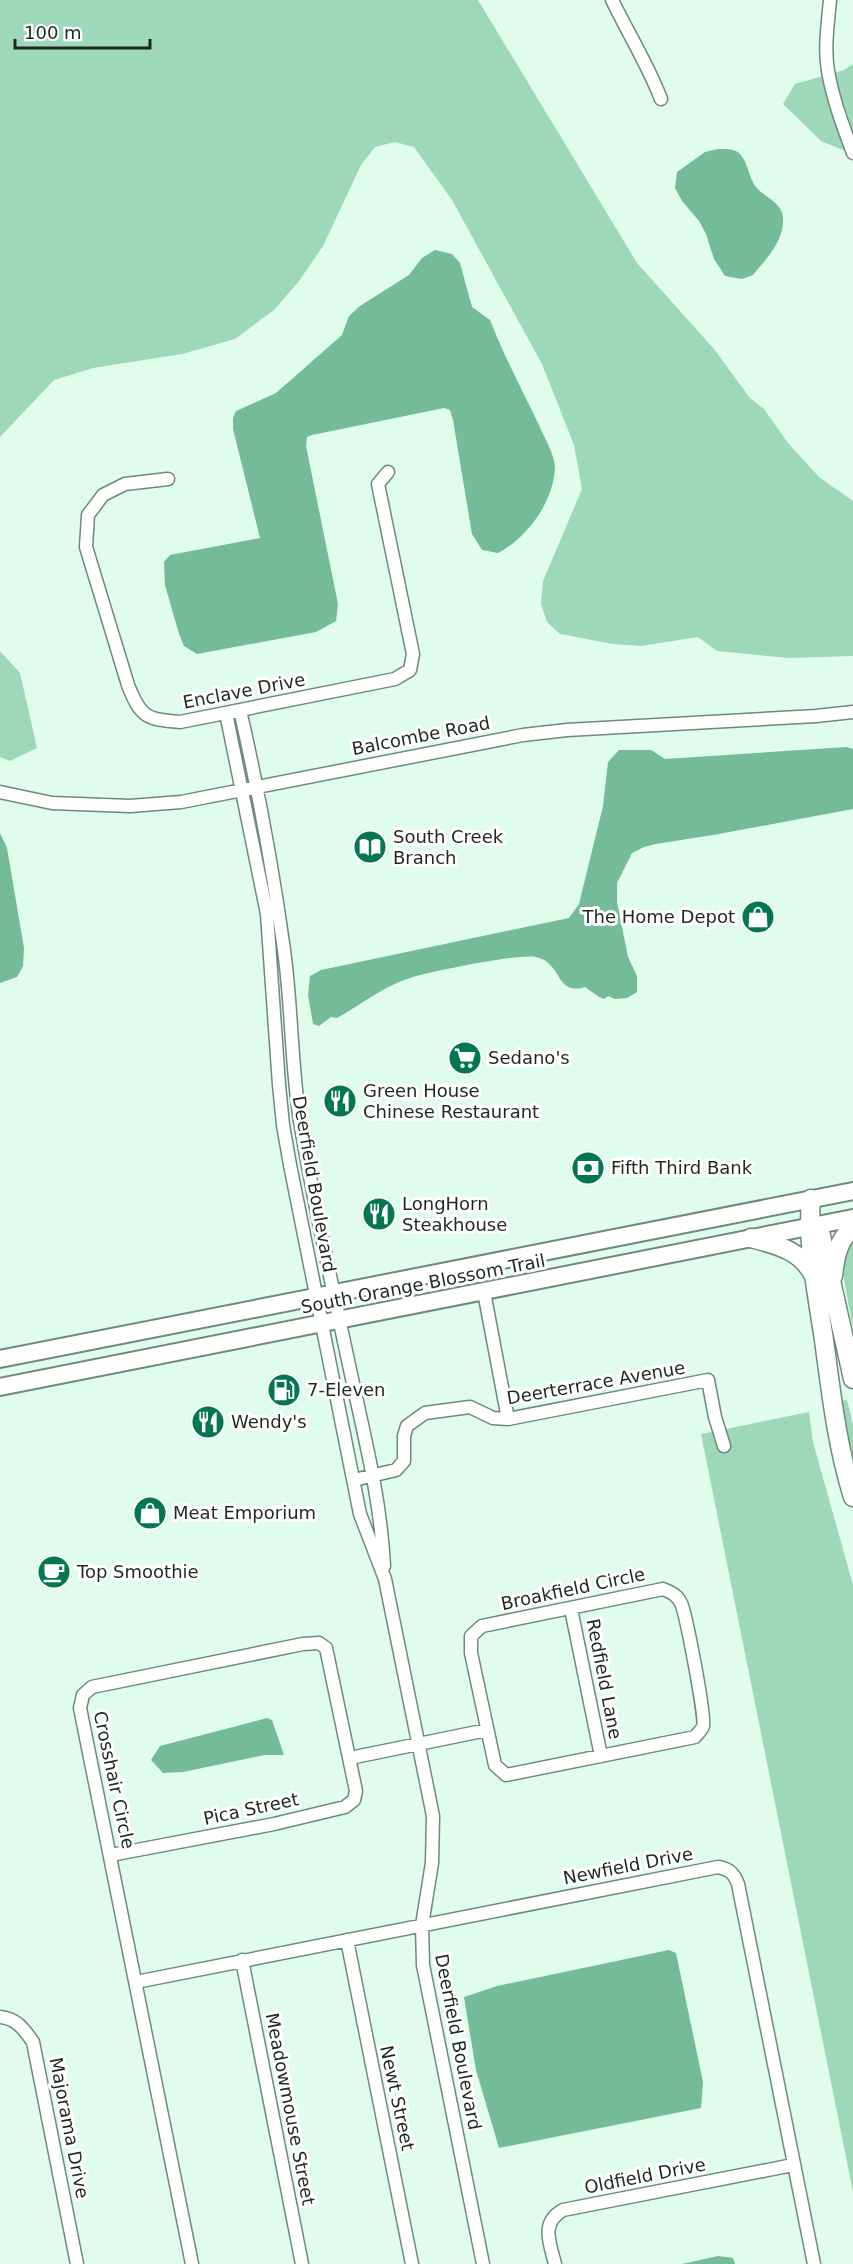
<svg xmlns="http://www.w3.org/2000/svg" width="853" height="2264" font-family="'DejaVu Sans',sans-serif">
	<rect width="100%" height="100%" fill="#dffced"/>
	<path fill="#9ed8bb" d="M0,0H478L637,263L714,349L750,398L764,409L788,443L819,477L853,501V656L789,658L717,651L698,637L641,646L613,644L560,634L547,622L541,604L543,581L582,489L574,445L542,364L452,200L414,147L395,142L375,147L361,165L323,246L299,281L274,310L235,339L182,354L93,368L54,380L0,437Z
		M853,64V154L821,141L783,104L795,84L844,70Z
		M0,651L20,673L37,748L10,761L0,757Z
		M853,1233V1328L840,1258Z
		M847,1400L853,1425V1484L837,1401Z
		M809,1412L813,1442L853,1585V2192L701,1434Z"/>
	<path fill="#73bb99" d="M718,149C725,149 734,148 740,154C749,164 748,177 756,187C765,198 782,202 783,218C784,241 767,258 753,275L742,279L725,276L714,259L706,234L699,221L682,201L675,188L677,172L705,152Z
		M435,250L452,254L460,263L472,307L490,320C504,356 522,390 539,425C544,437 555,455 555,468C553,503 527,538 498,553L482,550L472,534L453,420L450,410L444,408L312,435L307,437L306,446L338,604L336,621L316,632L197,654L184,646L179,634L165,585L164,562L170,555L260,538L233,429V418L236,411L276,393L342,335L349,316L360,306L409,275L422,258Z
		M847,747L853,749V809L719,834L656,844L644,847L632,853L617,883V902L628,957L637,976V992L627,998L615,999L608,996L604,999L599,997L585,987C555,996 563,963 536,957C521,953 428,972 410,978C384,986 360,1005 337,1018L331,1017L319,1026L313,1024L308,995L310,976L321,970L569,918L579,904L603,806L608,762L619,750H651L665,759Z
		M0,833L7,848L24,948L23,966L17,977L0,983Z
		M267,1718L272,1720L284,1755H265L183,1772L163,1773L151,1760L160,1746Z
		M669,1950L676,1953L703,2082L701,2108L499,2148L476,2070L464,1997L497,1986Z
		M718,2256L733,2258L735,2264H682Z"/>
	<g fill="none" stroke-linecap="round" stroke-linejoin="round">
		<g stroke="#6f897c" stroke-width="15">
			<path id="minor" d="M612,0C628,33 648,65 661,99
				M830,0C828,23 824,48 828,71C833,100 843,126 853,153
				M168,479L125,484L103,495L88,515L86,547L128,685C141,718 146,719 180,722L395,679L410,670L413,654L378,484L388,472
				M240,710C258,789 273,870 284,950C292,1007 291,1065 300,1121C315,1211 335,1299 354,1388C367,1447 381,1505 384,1566
				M226,713L267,914L279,1085L283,1125L290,1165L360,1514L385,1579L433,1816L432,1863L422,1925L423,1965L483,2264
				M0,792L52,803L130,806L181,802L523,735L567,730L816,716L853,712
				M484,1292L508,1419
				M354,1480L396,1470L404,1461V1436L407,1426L425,1413L470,1407L493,1418L508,1419L708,1380L715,1417L724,1446
				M663,1589C671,1592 677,1595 681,1603C686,1614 706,1718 703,1726C702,1730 697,1734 695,1737L506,1775L495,1765L471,1653V1636L482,1626Z
				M571,1609L601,1756
				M350,1758L487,1730
				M111,1855L274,1824L345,1807L354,1800L356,1791L326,1648L319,1643L303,1644L92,1687L83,1695L80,1708L192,2264
				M347,1940L412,2264
				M242,1960L302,2264
				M136,1982L718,1867C729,1869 734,1873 738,1884L814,2264
				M0,2017C16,2018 24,2029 33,2042L77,2264
				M555,2264C550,2243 540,2223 563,2210L793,2165"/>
		</g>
		<g stroke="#6f897c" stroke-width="20">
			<path id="major" d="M0,1359L853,1191
				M0,1387L853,1218"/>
		</g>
		<g stroke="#6f897c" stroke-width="21">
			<path id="highway" d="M811,1199C807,1246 817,1293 824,1340C831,1392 837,1446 853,1497
				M819,1227L853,1379
				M751,1238C777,1245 801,1250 814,1276
				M833,1276C835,1257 838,1240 853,1227"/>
		</g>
		<use href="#minor" stroke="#fff" stroke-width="12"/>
		<use href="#major" stroke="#fff" stroke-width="16"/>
		<use href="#highway" stroke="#fff" stroke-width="18"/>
	</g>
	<defs>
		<g id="library-disc" transform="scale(1.725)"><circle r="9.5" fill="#047752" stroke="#fff"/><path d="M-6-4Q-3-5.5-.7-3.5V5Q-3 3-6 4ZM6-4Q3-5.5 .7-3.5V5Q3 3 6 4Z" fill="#fff"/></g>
		<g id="shop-disc" transform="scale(1.725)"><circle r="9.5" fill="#047752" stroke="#fff"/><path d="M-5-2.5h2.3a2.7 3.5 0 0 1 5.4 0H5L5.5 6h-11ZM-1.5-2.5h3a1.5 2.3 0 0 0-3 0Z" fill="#fff"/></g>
		<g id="supermarket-disc" transform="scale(1.725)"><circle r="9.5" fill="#047752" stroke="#fff"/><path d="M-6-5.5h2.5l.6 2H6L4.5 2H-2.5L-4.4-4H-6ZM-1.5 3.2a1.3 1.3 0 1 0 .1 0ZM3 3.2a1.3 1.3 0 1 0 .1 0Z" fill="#fff"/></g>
		<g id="restaurant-disc" transform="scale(1.725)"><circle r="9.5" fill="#047752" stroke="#fff"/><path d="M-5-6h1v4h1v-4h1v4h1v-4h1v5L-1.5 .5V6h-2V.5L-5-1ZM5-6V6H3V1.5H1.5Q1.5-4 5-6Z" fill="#fff"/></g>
		<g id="bank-disc" transform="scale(1.725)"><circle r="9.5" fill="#047752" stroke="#fff"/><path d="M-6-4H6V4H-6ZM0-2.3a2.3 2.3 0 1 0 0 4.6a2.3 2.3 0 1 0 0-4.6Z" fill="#fff"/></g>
		<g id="fuel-disc" transform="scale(1.725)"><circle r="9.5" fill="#047752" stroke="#fff"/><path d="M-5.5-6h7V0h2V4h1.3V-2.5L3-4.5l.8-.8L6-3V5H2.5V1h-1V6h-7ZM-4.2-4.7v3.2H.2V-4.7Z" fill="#fff"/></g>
		<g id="cafe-disc" transform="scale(1.725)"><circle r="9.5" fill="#047752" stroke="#fff"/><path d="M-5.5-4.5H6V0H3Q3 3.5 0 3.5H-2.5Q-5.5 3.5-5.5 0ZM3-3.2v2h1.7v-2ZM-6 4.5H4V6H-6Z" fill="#fff"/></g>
	</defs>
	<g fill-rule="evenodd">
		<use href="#library-disc" x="370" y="847"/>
		<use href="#shop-disc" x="758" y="917"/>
		<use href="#supermarket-disc" x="465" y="1058"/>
		<use href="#restaurant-disc" x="340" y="1101"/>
		<use href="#bank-disc" x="588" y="1168"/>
		<use href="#restaurant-disc" x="379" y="1214"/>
		<use href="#fuel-disc" x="284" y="1390"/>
		<use href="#restaurant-disc" x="208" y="1422"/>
		<use href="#shop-disc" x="150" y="1513"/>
		<use href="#cafe-disc" x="54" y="1572"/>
	</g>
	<g text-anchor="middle" stroke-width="6" stroke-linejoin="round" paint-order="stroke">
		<g font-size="18" fill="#1d2822" stroke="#fff">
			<text transform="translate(244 691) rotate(-11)" y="6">Enclave Drive</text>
			<text transform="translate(421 736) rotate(-11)" y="6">Balcombe Road</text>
			<text transform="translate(314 1184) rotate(80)" y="6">Deerfield Boulevard</text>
			<text transform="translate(423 1284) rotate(-11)" y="6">South Orange Blossom Trail</text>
			<text transform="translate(596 1383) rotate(-10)" y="6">Deerterrace Avenue</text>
			<text transform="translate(573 1589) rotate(-12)" y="6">Broakfield Circle</text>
			<text transform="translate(604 1679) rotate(79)" y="6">Redfield Lane</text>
			<text transform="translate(114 1780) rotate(78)" y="6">Crosshair Circle</text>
			<text transform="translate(251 1809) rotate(-12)" y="6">Pica Street</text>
			<text transform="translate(628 1866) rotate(-11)" y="6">Newfield Drive</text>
			<text transform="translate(458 2042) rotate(79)" y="6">Deerfield Boulevard</text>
			<text transform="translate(397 2098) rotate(78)" y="6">Newt Street</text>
			<text transform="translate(290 2109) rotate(79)" y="6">Meadowmouse Street</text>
			<text transform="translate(69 2128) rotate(79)" y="6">Majorama Drive</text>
			<text transform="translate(645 2176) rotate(-11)" y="6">Oldfield Drive</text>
		</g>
		<g font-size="18" fill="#1d2822" stroke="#fff" text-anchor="start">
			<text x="393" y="843">South Creek<tspan x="393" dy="21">Branch</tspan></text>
			<text x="735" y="923" text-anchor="end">The Home Depot</text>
			<text x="488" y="1064">Sedano's</text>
			<text x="363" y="1097">Green House<tspan x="363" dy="21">Chinese Restaurant</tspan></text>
			<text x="611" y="1174">Fifth Third Bank</text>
			<text x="402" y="1210">LongHorn<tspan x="402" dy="21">Steakhouse</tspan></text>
			<text x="307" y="1396">7-Eleven</text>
			<text x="231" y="1428">Wendy's</text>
			<text x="173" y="1519">Meat Emporium</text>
			<text x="77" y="1578">Top Smoothie</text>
		</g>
	</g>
	<path d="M15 39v9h135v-9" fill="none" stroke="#1d2822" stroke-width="3"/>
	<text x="24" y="39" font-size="18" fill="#1d2822" stroke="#ffffff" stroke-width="4.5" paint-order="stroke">100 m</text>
</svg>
